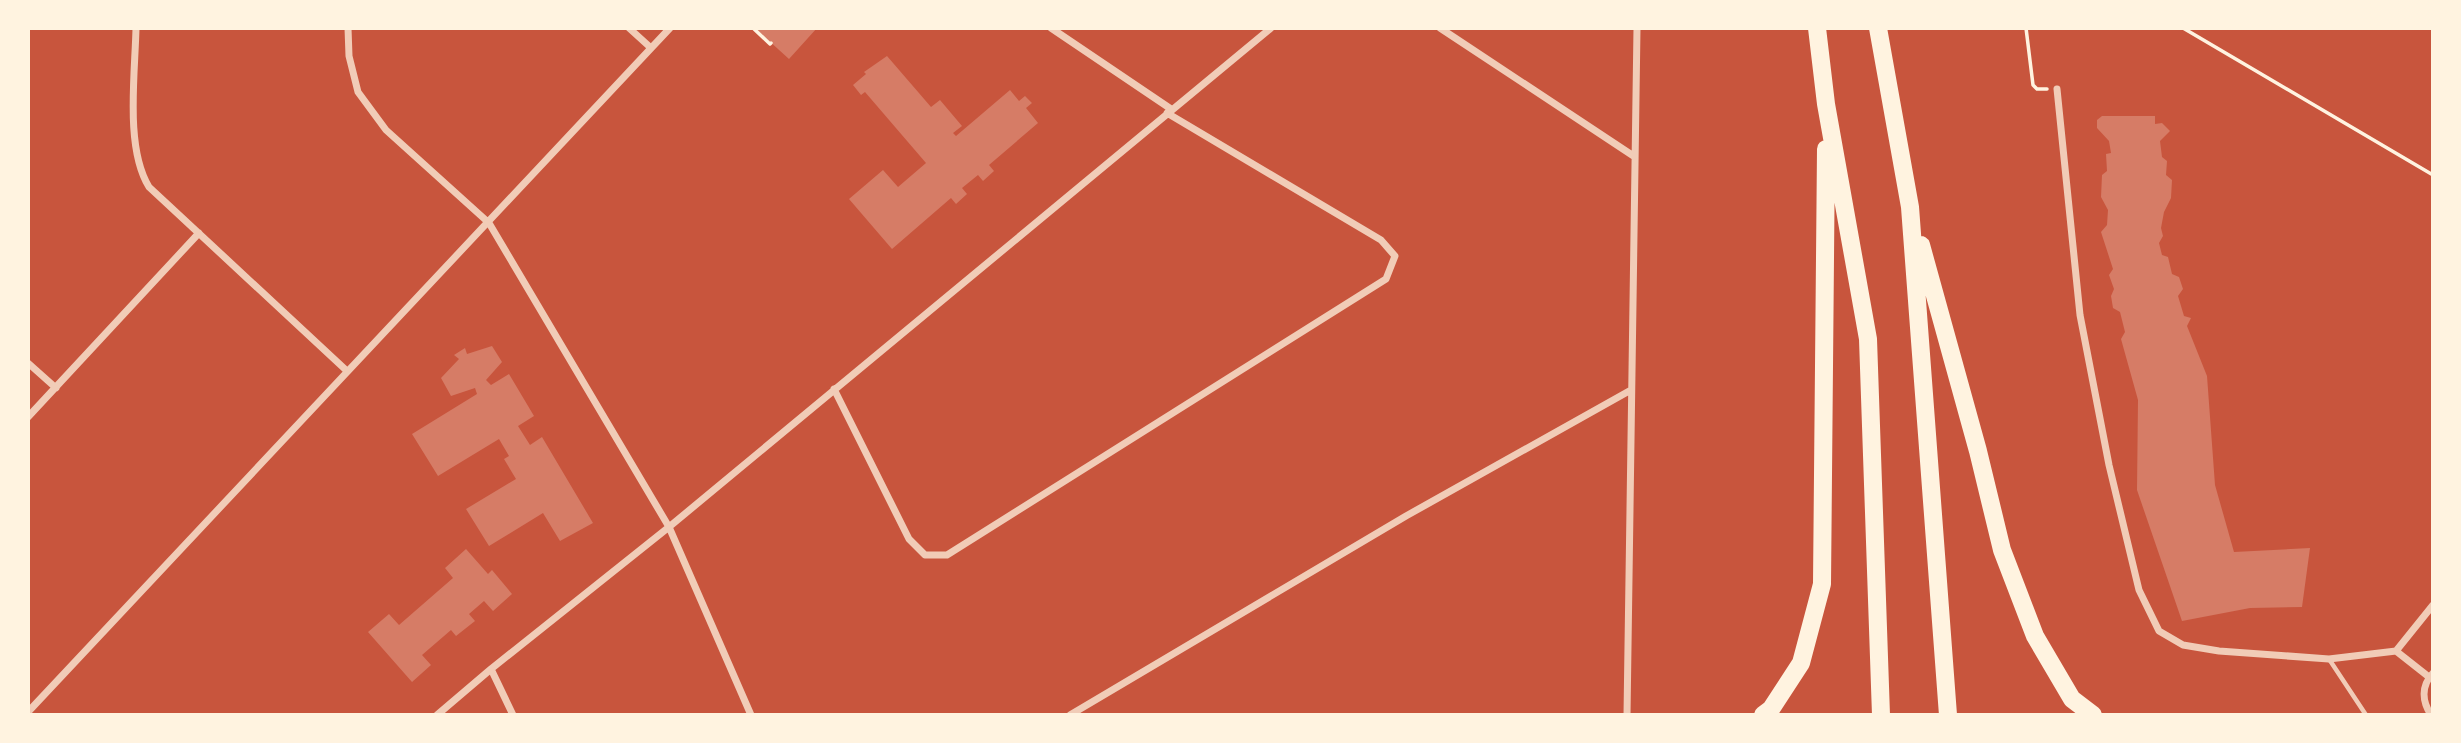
<svg xmlns="http://www.w3.org/2000/svg" width="2461" height="743" font-family="'Roboto Serif',serif">
	<rect width="100%" height="100%" fill="#c8553d"/>
	<path fill="#d67c66" d="M755,28H817L789,59Z
		M887,56L931,107L940,100L962,126L953,133L956,136L1010,90L1019,101L1025,96L1032,103L1026,108L1038,123L989,165L994,171L983,181L978,175L962,188L967,194L956,204L951,198L892,249L849,199L883,170L898,187L926,163L865,92L861,95L853,85L866,74L864,72Z
		M2102,116H2155V124L2162,123L2170,131L2160,141L2162,157L2167,161L2166,175L2172,180L2171,198L2164,212L2161,228L2163,236L2159,243L2162,255L2168,257L2172,274L2179,277L2183,289L2178,296L2184,316L2191,318L2187,326L2207,376L2215,485L2234,552L2310,548L2302,607L2250,608L2182,621L2137,490L2138,400L2121,339L2125,332L2120,312L2113,308L2111,296L2114,289L2109,275L2113,269L2101,232L2107,225L2108,210L2101,197L2102,175L2107,171L2106,154L2111,153L2109,141L2097,128V120Z
		M492,346L502,362L486,380L491,385L509,374L534,416L518,426L530,445L542,437L593,523L560,541L543,513L489,546L466,509L516,479L504,459L509,456L499,439L438,476L412,434L477,394L475,388L451,396L441,378L459,359L454,355L465,348L467,354Z
		M466,549L488,574L492,570L512,594L493,611L484,601L469,614L475,621L456,636L451,630L422,655L431,665L412,682L368,632L389,614L399,625L453,578L445,568Z"/>
	<g fill="none" stroke-linecap="round" stroke-linejoin="round">
		<path stroke="#fff3e0" stroke-width="3.5" d="M753,28L770,44L771,43
			M2026,28L2033,85L2037,89H2047
			M2183,28L2433,175"/>
		<path stroke="#f1ccb7" stroke-width="4.5" d="M2329,659L2366,715"/>
		<path stroke="#f1ccb7" stroke-width="7" d="M136,28C135,75 125,148 149,187L347,371
			M348,28L349,56L358,92L386,130L489,223L669,527L751,715
			M629,28L651,48
			M1051,28L1171,109
			M1440,28L1635,157
			M2057,89L2080,315L2109,465L2139,590L2159,631L2183,645L2219,651L2329,659L2396,651L2429,677
			M28,363L56,388
			M834,389L909,539L925,555H947L1386,279L1395,256L1381,240L1167,113
			M28,417L199,233
			M2396,651L2433,605
			M491,669L513,715
			M28,712L670,28
			M437,715L491,669L669,527L1271,28
			M1070,715L1406,516L1631,390
			M1627,715L1637,28
			M2431,715C2422,701 2421,686 2433,673"/>
		<path stroke="#fff3e0" stroke-width="18" d="M1817,28L1826,104L1868,339L1881,715
			M1878,28L1910,207L1948,715
			M1921,245L1978,451L2002,550L2035,636L2072,699L2093,715
			M1763,715L1771,709L1801,663L1822,584L1826,149"/>
	</g>
	<rect width="2461" height="743" fill="none" stroke="#fff3e0" stroke-width="60"/>
</svg>
